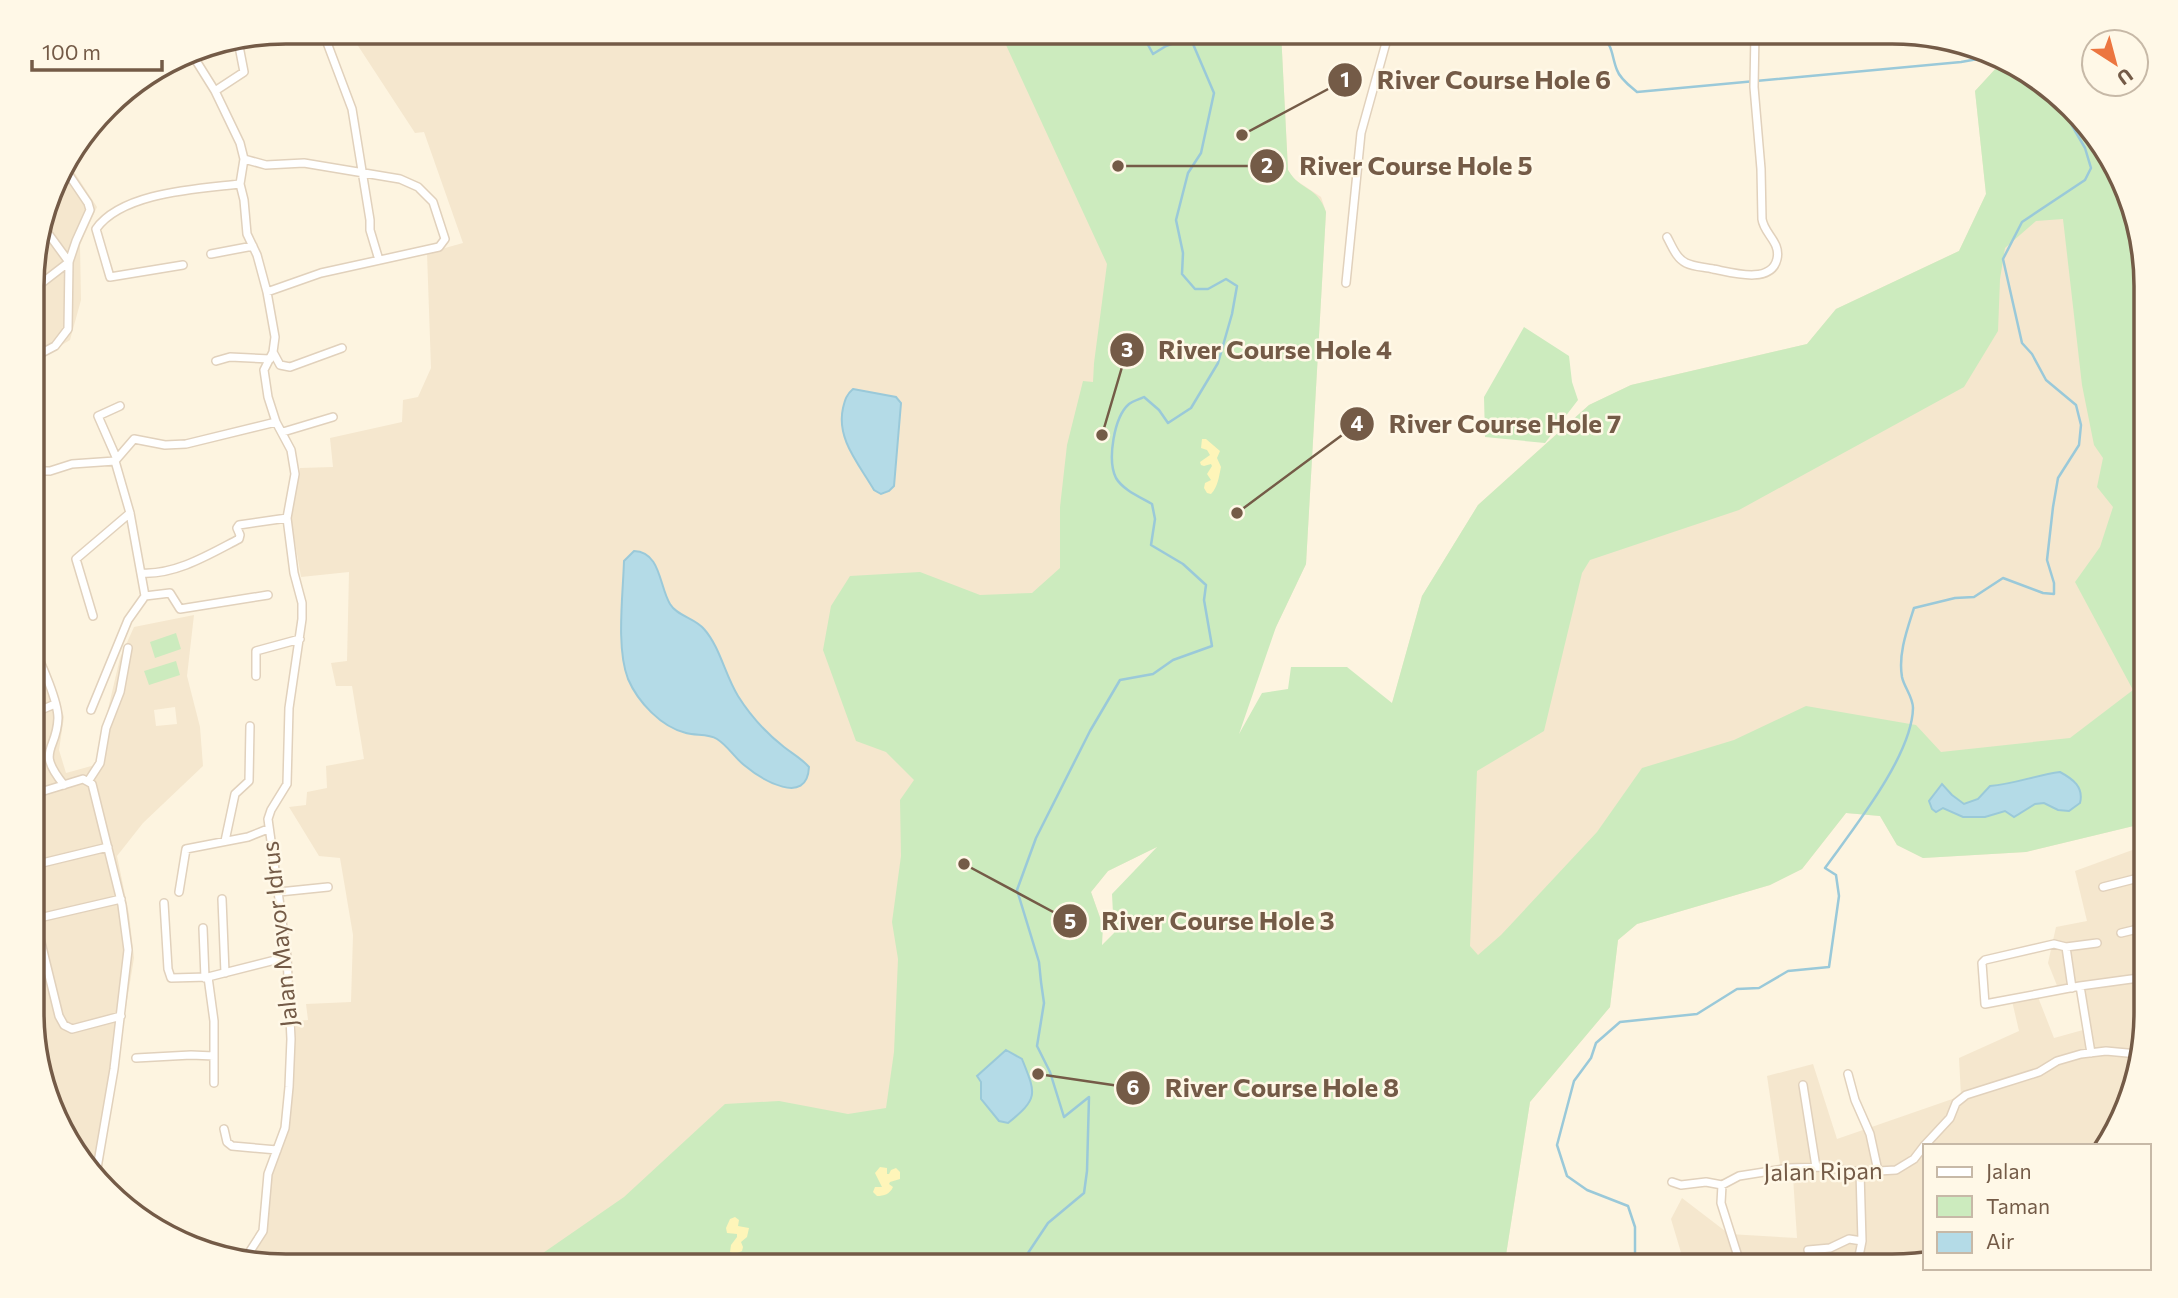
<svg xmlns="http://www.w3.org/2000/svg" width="2178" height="1298" font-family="Commissioner,sans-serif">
	<rect width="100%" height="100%" fill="#fdf4e0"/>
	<path fill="#f5e7ce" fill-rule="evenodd" d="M349,32H1281L1288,170L1294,179L1321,197L1326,212L1306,564L1276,627L1163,844L1108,871L1091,892L1103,926L1067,1266H285L249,1257L258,1246L270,1180L289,1119L296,1021L308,1020L306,1004L351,1002L353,935L340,858L319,856L289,807L306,805L307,792L327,788L326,766L364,759L352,686H336L331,663L347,661L349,572L301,577L291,519L300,468L333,467L330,438L402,422L403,400L418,397L431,368L427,253L463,243L424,132L415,133Z
		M2007,62L2020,66L2104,145L2146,823L2026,852L1923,858L1897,845L1880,816L1846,813L1802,869L1770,885L1637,924L1618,940L1610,1007L1530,1102L1506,1255L1501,1266L1336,905L1422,596L1478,505L1589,405L1631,385L1807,344L1836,309L1959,251L1986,194L1975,91L1998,66Z
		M67,161L97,207L80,245L81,300L70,340L34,362V253L58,173Z
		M194,615L187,676L200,727L203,766L143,823L117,856L129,914L134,958L110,1104L101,1179L74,1153L34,1045V633L51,676L64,717L59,750L66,773L95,765L120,658L134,627ZM175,707L177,724L156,726L154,710Z
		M2146,845V1028L2112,1140L2106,1146H1924V1261L1908,1266H1685L1671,1219L1682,1198L1729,1234L1797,1238L1793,1177L1782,1178L1767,1076L1813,1064L1837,1139L1961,1096L1959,1058L2019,1031L2012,1001L2036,992L2054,1038L2083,1030L2076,989L2060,993L2048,963L2056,927L2087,921L2075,871Z"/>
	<path fill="#ccebbe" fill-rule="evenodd" d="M1000,32H1281L1288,170C1301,192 1317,185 1326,212L1306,564L1276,627L1239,734L1262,693L1288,689L1291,667H1347L1392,703L1422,596L1478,505L1589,405L1631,385L1807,344L1836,309L1959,251L1986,194L1975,91L1998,66L2007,62L2020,66L2104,145L2146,269V823L2026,852L1923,858L1897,845L1880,816L1846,813L1802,869L1770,885L1637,924L1618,940L1610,1007L1530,1102L1506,1255L1501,1266H532L543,1253L624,1197L725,1104L779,1101L848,1114L886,1108L894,1052L898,959L892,922L901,856L900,800L914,780L886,752L856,741L823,650L831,606L850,576L920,572L980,595L1032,593L1060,568V507L1067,445L1083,381L1093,382L1094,363L1107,264ZM2063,219L2082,385L2094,445L2103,458L2097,487L2113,507L2100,547L2075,582L2133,690L2070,738L1941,752L1916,725L1806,706L1734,740L1642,768L1597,832L1501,935L1478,955L1470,946L1477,771L1544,731L1582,573L1590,560L1739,510L1964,387L1998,331L2000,279L2005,248L2036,221ZM1157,847L1112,894L1114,933L1102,945L1103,926L1091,892L1108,871Z
		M1524,327L1569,356L1572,382L1578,400L1545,443L1485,437L1484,397Z
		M176,633L181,649L155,658L150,642Z
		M176,661L180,675L149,685L144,671Z"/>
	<path fill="#fef5b9" d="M1202,439H1206L1220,451L1217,458L1221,467C1219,476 1218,487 1211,494L1207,493L1204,488L1205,483L1211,480L1207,474L1212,466L1211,464L1204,466L1201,465L1200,462L1210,455L1207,450L1201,448Z
		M880,1167L887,1168V1174H889L891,1170L896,1168L900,1172V1179L890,1182L889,1184L893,1187C890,1194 884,1196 877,1196L873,1192L875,1187H882L875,1173Z
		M735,1217L739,1220L738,1226L749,1228L747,1237L741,1242L743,1247L742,1251L735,1254L730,1252L731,1245L737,1237V1234L727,1233L726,1228L730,1219Z"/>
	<path fill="#b4dbe7" stroke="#9ac9d9" stroke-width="2" d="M853,389L896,397L901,403L894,486L889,491L881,494L874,490C859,464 836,439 843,408C845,400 846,395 853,389Z
		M634,551C661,552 659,586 670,604C677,616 695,618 704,629C720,647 725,675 738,696C750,715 766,733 784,747C793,754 802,759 809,767C807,807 762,780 744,765C734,757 728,746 717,739C708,733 696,736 686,733C661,727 638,702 628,679C616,648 623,595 624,561Z
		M2060,772C2073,779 2084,787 2080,803L2069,811L2058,810L2044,803L2035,804L2014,817L2005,811L1985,817H1963L1943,808L1936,812L1932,809L1929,801L1942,784L1952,795L1964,804L1978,799L1990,786C2015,784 2036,775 2060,772Z
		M1006,1050L1022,1059C1036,1094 1039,1098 1008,1123L999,1121L981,1099V1082L977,1076Z"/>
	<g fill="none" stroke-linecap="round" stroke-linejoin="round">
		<path stroke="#9ac9d9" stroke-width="2.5" d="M1602,32L1603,37C1613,46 1612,58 1617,70C1620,79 1630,86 1637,92L1961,62L1989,57
			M1055,1266L1028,1253L1048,1223L1084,1193L1087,1171L1089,1097L1064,1117L1050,1072L1037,1046L1044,1003L1041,982L1039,962L1017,890L1036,838L1090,731L1120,680L1153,674L1173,660L1212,646L1204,600L1206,585L1183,564L1151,545L1155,519L1152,504C1140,497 1123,490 1116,478C1107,460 1114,417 1129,404C1133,401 1140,399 1144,397L1159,410L1168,423L1191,408L1218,363L1232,314L1237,286L1226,279L1208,289H1195L1182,274L1183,253L1176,220L1188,173L1201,153L1214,93L1190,37L1166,46L1153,54L1141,32
			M1640,1266L1635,1258V1227L1628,1206L1587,1190L1567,1176L1557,1145L1574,1081L1591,1058L1596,1043L1620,1022L1697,1014L1737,989L1759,988L1788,971L1829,967L1839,896L1836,875L1825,868C1853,829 1912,756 1913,708C1913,697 1904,687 1902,677C1898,654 1907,630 1914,608L1955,598L1974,597L2003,578L2043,593L2054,594V583L2047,560L2053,507L2058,478L2079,445L2081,425L2076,405L2046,380L2032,354L2022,343L2003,259L2022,222L2085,180L2091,168L2085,148L2059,103"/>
		<g stroke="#e1d1bc" stroke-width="10">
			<path id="street" d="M323,32L352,109L370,220V230L379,260
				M190,51L215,91L240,143L244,159L240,184L244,200L247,234L257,255L267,292L275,337L273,352L264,370L268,397L276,422L291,450L295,474L287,518L294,573L302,603V619L289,708L287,784L271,810L268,819L287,957L291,1039L289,1087L285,1128L268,1174L263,1231L247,1256
				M215,91L244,72L238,41
				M244,159L266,165L304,163L400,179L418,187L433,202L445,239L439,247L321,273L267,292
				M1667,237C1672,246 1676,258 1686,263C1694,267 1705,267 1713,269C1730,272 1771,285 1777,259C1781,242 1764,234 1762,219L1761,169L1754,87L1755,32
				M211,254L253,246
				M183,265L110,277L96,229C122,192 198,189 240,184
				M1346,283L1361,133L1389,32
				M34,289L69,262L42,225
				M273,352L280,365L290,367L342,348
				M34,357L55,346L68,329L69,262L76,241L90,210L88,203L63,166
				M216,361L230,357L270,359
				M283,432L333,417
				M116,457L98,416L120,406
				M34,463L43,471H50L72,464L115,461L134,439L165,445L186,444L276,422
				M142,573C176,575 210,554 239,539L240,535L237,528L239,525L287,518
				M145,596L170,593L180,609L268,595
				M93,616L76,559L130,513
				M34,650C42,664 58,702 58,718C57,752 35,749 64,785
				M256,676V651L300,639
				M91,710L128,620L145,596L130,513L115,461
				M34,713L55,704
				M89,780L100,763L106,728L120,692L128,648
				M34,794L83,779L92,784L122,905L128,950L114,1069L96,1174
				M225,841L235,794L249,781L250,726
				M34,865L108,847
				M2103,887L2146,876
				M179,892L186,849L248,837L268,829
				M279,892L328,887
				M222,899L225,973
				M164,903L168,969L171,978L208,977L287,957
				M34,914L59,1016L64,1025L72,1029L121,1016
				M35,919L121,899
				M203,928L205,978
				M2121,933L2146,927
				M2066,947L2054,944L1985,960L1982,963L1985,1004L2080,986L2146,977
				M208,977L214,1021V1083
				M2080,986L2091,1053
				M2072,988L2066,947L2097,943
				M136,1058L191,1055L214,1056
				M1848,1074L1855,1100L1870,1134L1878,1171
				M1803,1085L1816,1167
				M224,1129L227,1142L232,1146L277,1150
				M1924,1146L1950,1118L1956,1103L1966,1095L2039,1072L2057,1061L2081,1054L2106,1051L2138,1054
				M1672,1182L1681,1185L1706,1182L1722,1185
				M1808,1250L1830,1248L1849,1239L1862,1241
				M1741,1266L1721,1203L1722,1185L1739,1176L1789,1168L1822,1167L1860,1172L1896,1170L1914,1159L1924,1146
				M1857,1266L1862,1241L1860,1172"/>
		</g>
		<use href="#street" stroke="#fff" stroke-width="7"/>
	</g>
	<g text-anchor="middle" stroke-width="5" stroke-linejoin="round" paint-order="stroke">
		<g font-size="24" fill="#745b47" stroke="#fff8e7">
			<text transform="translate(280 934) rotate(-96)" y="8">Jalan Mayor Idrus</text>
			<text transform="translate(1823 1172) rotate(-1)" y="8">Jalan Ripan</text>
		</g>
	</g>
	<path d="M0 0H2178V1298H0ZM286 44H1892A242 242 0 0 1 2134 286V1012A242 242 0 0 1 1892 1254H286A242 242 0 0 1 44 1012V286A242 242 0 0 1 286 44Z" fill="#fff8e7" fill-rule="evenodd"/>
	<path fill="none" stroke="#745b47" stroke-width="3.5" d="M286 44H1892A242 242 0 0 1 2134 286V1012A242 242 0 0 1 1892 1254H286A242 242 0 0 1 44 1012V286A242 242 0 0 1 286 44Z"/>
	<path fill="none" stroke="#745b47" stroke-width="2.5" d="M1242 135L1345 80M1118 166L1267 166M1102 435L1127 350M1237 513L1357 424M964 864L1070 921M1038 1074L1133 1088"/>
	<g fill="#745b47" stroke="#fff8e7" stroke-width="2.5">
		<circle cx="1242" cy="135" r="7"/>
		<circle cx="1118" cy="166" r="7"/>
		<circle cx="1102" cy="435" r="7"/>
		<circle cx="1237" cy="513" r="7"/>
		<circle cx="964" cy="864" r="7"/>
		<circle cx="1038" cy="1074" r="7"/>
		<circle cx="1345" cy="80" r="18"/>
		<circle cx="1267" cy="166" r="18"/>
		<circle cx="1127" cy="350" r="18"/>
		<circle cx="1357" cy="424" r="18"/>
		<circle cx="1070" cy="921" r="18"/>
		<circle cx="1133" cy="1088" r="18"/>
	</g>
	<g font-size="21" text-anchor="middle" font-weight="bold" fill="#fff">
		<text x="1345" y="87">1</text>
		<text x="1267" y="173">2</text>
		<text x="1127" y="357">3</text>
		<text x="1357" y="431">4</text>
		<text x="1070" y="929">5</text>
		<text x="1133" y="1095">6</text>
	</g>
	<g font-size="26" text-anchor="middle" font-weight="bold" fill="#745b47" stroke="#fff8e7" stroke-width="5" stroke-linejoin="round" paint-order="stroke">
		<text x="1494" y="89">River Course Hole 6</text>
		<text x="1416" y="175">River Course Hole 5</text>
		<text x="1275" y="359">River Course Hole 4</text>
		<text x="1505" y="433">River Course Hole 7</text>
		<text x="1218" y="930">River Course Hole 3</text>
		<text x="1282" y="1097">River Course Hole 8</text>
	</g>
	<rect x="1923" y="1144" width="228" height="126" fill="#fff8e7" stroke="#c7b9a7" stroke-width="2"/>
	<rect x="1937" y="1167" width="35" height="10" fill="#ffffff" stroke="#c7b9a7" stroke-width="2"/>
	<text x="1986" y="1179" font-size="21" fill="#745b47">Jalan</text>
	<rect x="1937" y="1196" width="35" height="21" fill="#ccebbe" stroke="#c7b9a7" stroke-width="2"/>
	<text x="1986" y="1214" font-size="21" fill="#745b47">Taman</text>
	<rect x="1937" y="1232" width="35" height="21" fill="#b4dbe7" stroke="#c7b9a7" stroke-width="2"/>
	<text x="1986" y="1249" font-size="21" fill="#745b47">Air</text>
	<g transform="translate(2115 63) rotate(144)"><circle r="33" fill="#fff8e7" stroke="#c7b9a7" stroke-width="2"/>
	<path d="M0-5L12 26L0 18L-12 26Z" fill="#ec7640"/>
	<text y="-10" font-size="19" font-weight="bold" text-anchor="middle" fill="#745b47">U</text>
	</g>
	<path d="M32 60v10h130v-10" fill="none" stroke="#745b47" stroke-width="3.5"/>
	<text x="42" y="60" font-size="21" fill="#745b47" stroke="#fff8e7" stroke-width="5" paint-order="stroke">100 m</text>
</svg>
